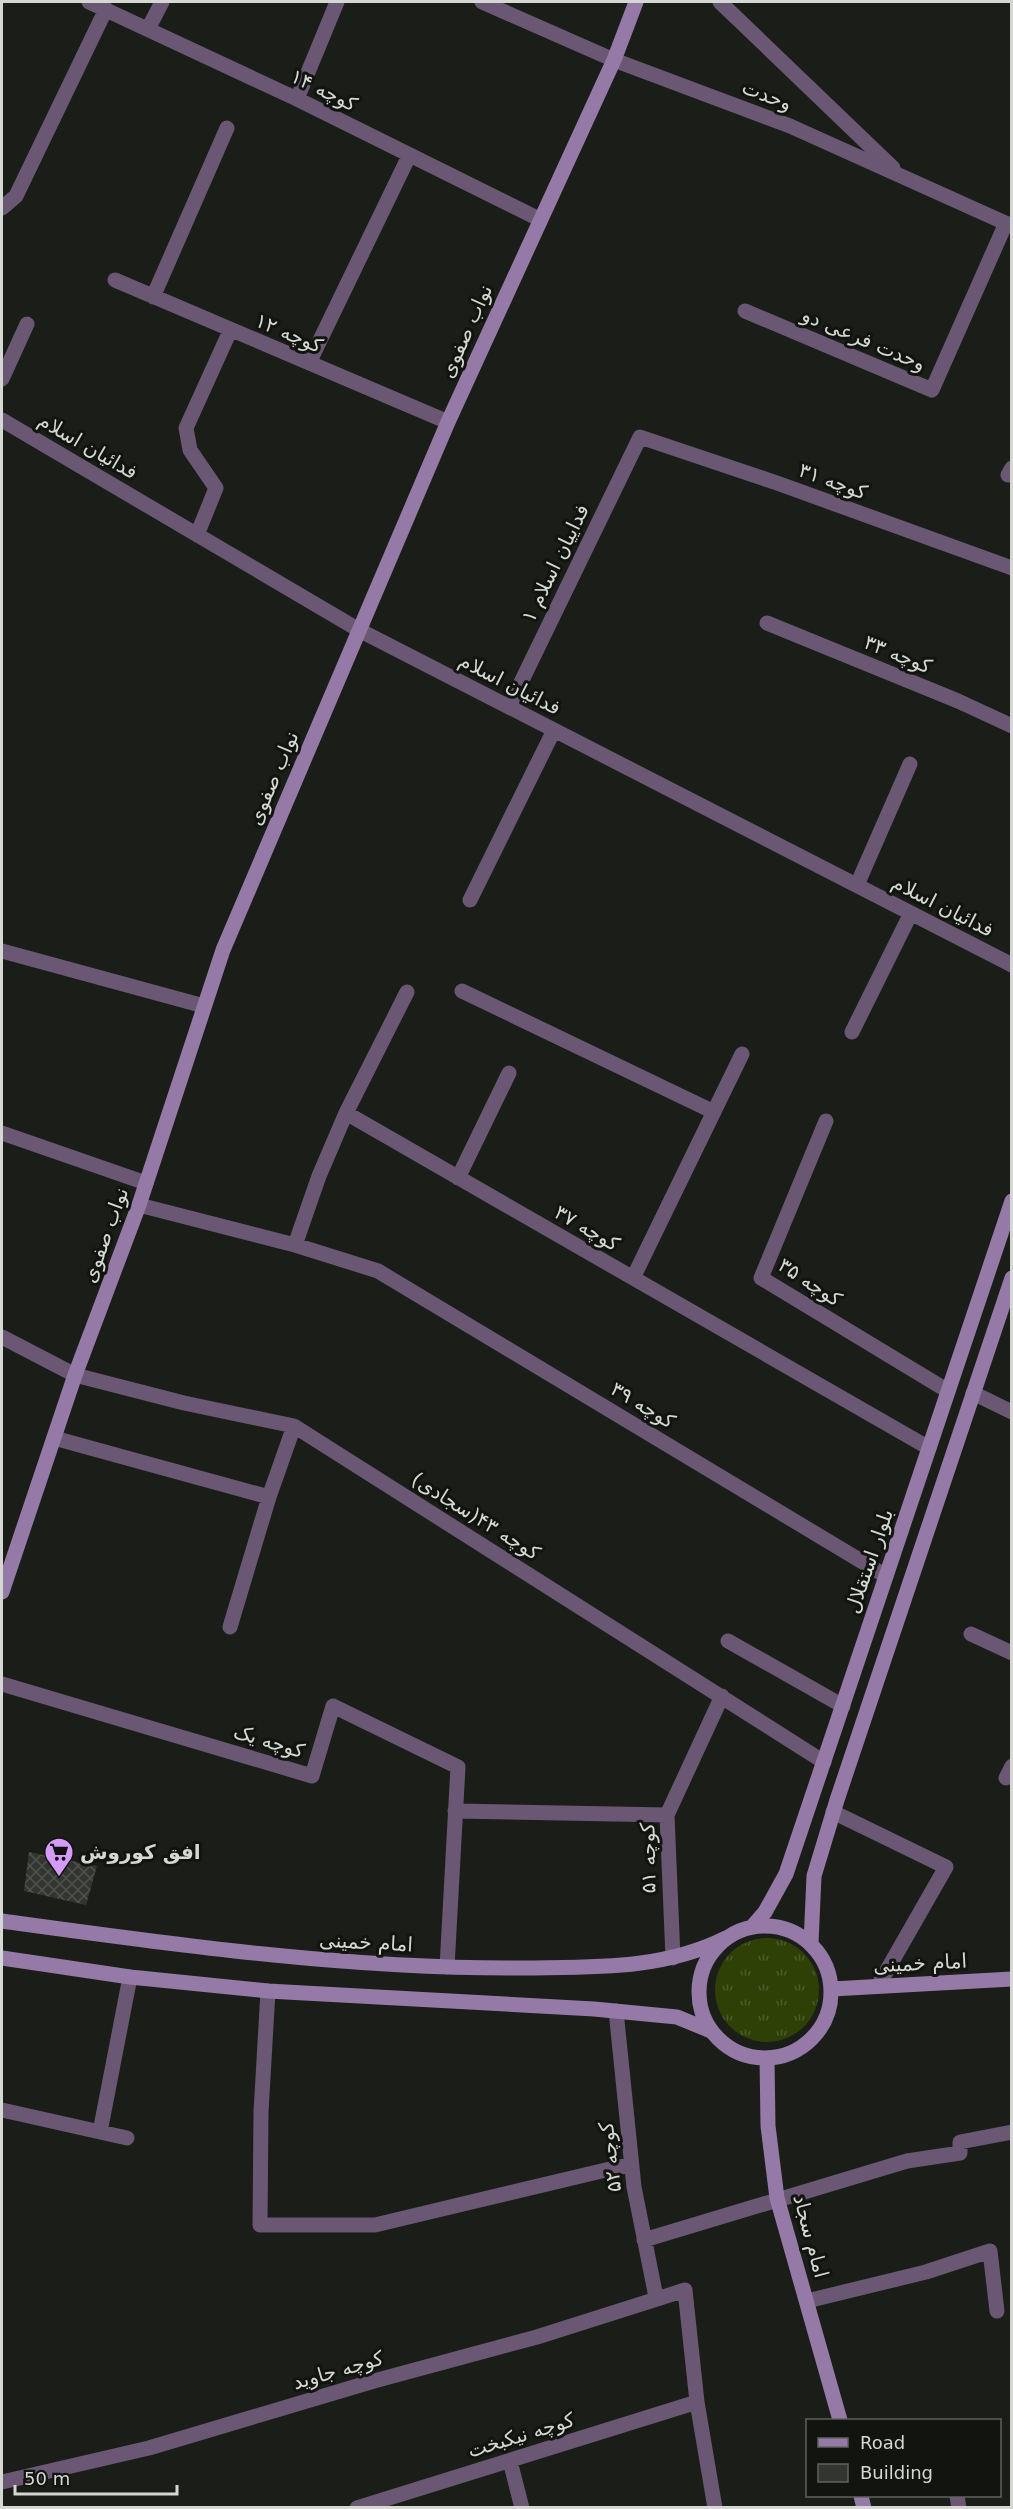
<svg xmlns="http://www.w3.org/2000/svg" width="1013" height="2509" font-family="'DejaVu Sans',Vazirmatn,sans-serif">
	<defs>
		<pattern id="grass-tufts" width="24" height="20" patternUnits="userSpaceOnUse" patternTransform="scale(1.5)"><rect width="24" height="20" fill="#2e4006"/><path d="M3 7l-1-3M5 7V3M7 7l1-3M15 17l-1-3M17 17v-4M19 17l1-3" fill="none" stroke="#4b5b29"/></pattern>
		<pattern id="building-cross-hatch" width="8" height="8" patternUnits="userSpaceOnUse" patternTransform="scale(1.5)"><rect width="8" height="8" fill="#333630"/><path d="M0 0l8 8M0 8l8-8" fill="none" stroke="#50524d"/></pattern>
	</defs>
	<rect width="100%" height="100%" fill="#1b1d18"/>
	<path fill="url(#grass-tufts)" d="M715 1990a52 52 0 1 1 104 0a52 52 0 1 1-104 0Z"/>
	<path fill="url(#building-cross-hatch)" d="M29,1852L97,1866L86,1905L24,1891Z"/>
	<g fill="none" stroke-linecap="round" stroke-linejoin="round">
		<path stroke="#695773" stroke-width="15" d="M89,2L297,99L539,219
			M482,2L614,60L790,126L1012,226
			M720,2L893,168
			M148,29L162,2
			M297,99L337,2
			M2,208L16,196L106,9
			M115,280L448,422
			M153,297L227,128
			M745,311L932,390L1006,223
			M309,363L409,156
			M2,379L27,324
			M2,420L359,630L1012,965
			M1008,475L1012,468
			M197,535L216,488L190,450L186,428L230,331
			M767,623L958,701L1012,726
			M509,707L640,437L777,483L1012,568
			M857,885L910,764
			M470,900L554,730
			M2,951L204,1006
			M462,991L714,1112
			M852,1032L911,913
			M346,1113L407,992
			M826,1121L761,1278L948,1391
			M2,1133L146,1183
			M458,1178L509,1073
			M139,1205L295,1245L378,1271L886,1576
			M295,1245L319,1176L346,1113L929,1448
			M633,1278L742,1054
			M2,1337L75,1375L184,1403L294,1426L824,1762
			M973,1393L1012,1412
			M54,1438L269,1497
			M230,1627L269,1497L294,1426
			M971,1634L1012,1653
			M728,1641L843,1706
			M2,1684L312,1776L333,1706L458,1767L447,1967
			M1006,1778L1012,1766
			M455,1811L667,1815
			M833,1812L946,1867L878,1986
			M673,1958L667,1815L722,1696
			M268,1991L261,2112L260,2225H375L631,2164
			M616,2011L634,2187L656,2297
			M2,2110L127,2138
			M100,2132L130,1977
			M644,2240L907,2161L960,2153V2142L1012,2132
			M807,2301L926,2272L990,2251L997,2311
			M510,2461L522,2508
			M2,2482L149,2448L374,2381L537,2337L685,2290L697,2402L715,2508
			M957,2496L959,2508
			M357,2508L697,2402"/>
		<path stroke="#9579a6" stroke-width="15" d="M2,1592L75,1375L139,1205L223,950L448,422L614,60L636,2
			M2,1921C177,1945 353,1970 531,1968C599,1967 664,1969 726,1938
			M699 1992a66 66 0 1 1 132 0a66 66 0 1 1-132 0Z
			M752,1927L765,1912L786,1874L1012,1201
			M811,1943L814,1876L837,1800L1012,1278
			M2,1958L130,1977L268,1991L594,2009L677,2017L711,2031
			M832,1989L1012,1979
			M767,2058L768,2126L777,2198L840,2420
			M861,2496L864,2508"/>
	</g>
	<defs>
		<g id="supermarket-pin" transform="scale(1.5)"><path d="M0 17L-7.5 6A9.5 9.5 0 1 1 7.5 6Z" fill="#d69bf9" stroke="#12140f"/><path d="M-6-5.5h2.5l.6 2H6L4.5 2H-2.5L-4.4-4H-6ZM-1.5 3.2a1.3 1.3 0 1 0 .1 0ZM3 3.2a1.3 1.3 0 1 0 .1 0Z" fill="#111"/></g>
	</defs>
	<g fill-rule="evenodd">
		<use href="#supermarket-pin" x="59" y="1852"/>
	</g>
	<g text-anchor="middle" stroke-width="6" stroke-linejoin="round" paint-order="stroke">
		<g font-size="20" fill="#d5d7d3" stroke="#12140f">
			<text transform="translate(324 90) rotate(26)" y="7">کوچه ۱۴</text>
			<text transform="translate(767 95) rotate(21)" y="7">وحدت</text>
			<text transform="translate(466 331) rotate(-66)" y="7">نواب صفوی</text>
			<text transform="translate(289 333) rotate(23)" y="7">کوچه ۱۲</text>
			<text transform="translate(864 339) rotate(23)" y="7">وحدت فرعی دو</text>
			<text transform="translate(88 446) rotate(30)" y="7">فدائیان اسلام</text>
			<text transform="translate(833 481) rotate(20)" y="7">کوچه ۳۱</text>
			<text transform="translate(555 563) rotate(-64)" y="7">فداییان اسلام ۱</text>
			<text transform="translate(898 654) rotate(22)" y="7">کوچه ۳۳</text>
			<text transform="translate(510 684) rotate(27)" y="7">فدائیان اسلام</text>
			<text transform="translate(273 778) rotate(-67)" y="7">نواب صفوی</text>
			<text transform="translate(943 906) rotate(27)" y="7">فدائیان اسلام</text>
			<text transform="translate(587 1228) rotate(30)" y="7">کوچه ۳۷</text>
			<text transform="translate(105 1235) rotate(-70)" y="7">نواب صفوی</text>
			<text transform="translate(810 1282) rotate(33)" y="7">کوچه ۳۵</text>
			<text transform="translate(643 1405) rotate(31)" y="7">کوچه ۳۹</text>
			<text transform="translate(476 1516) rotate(32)" y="7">کوچه ۴۳(سجادی)</text>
			<text transform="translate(869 1561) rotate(-71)" y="7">بلوار استقلال</text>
			<text transform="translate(269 1741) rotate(17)" y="7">کوچه یک</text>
			<text transform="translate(648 1858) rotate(-91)" y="7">کوچه ۵۱</text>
			<text transform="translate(366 1942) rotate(3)" y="7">امام خمینی</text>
			<text transform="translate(920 1963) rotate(-3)" y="7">امام خمینی</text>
			<text transform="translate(610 2157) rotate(-97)" y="7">کوچه ۵۲</text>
			<text transform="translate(811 2236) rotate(75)" y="7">امام سجاد</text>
			<text transform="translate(338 2370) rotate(-16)" y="7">کوچه جاوید</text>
			<text transform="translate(521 2435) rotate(-17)" y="7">کوچه نیکبخت</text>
		</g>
		<g font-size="20" font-weight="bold" fill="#d5d7d3" stroke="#12140f" text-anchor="start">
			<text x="80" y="1859">افق کوروش</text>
		</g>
	</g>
	<rect width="1013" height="2509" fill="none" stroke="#d5d7d3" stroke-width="6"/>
	<rect x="806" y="2419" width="195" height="78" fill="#12140f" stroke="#60625d" stroke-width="1.5"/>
	<rect x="818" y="2438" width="30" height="9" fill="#9579a6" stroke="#60625d" stroke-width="1.5"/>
	<text x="860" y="2449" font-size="18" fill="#d5d7d3">Road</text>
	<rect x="818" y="2464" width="30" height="18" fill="#333630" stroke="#60625d" stroke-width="1.5"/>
	<text x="860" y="2479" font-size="18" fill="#d5d7d3">Building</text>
	<path d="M15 2485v9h162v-9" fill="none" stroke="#d5d7d3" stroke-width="3"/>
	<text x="24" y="2485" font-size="18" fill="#d5d7d3" stroke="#12140f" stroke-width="4.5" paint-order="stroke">50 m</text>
</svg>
